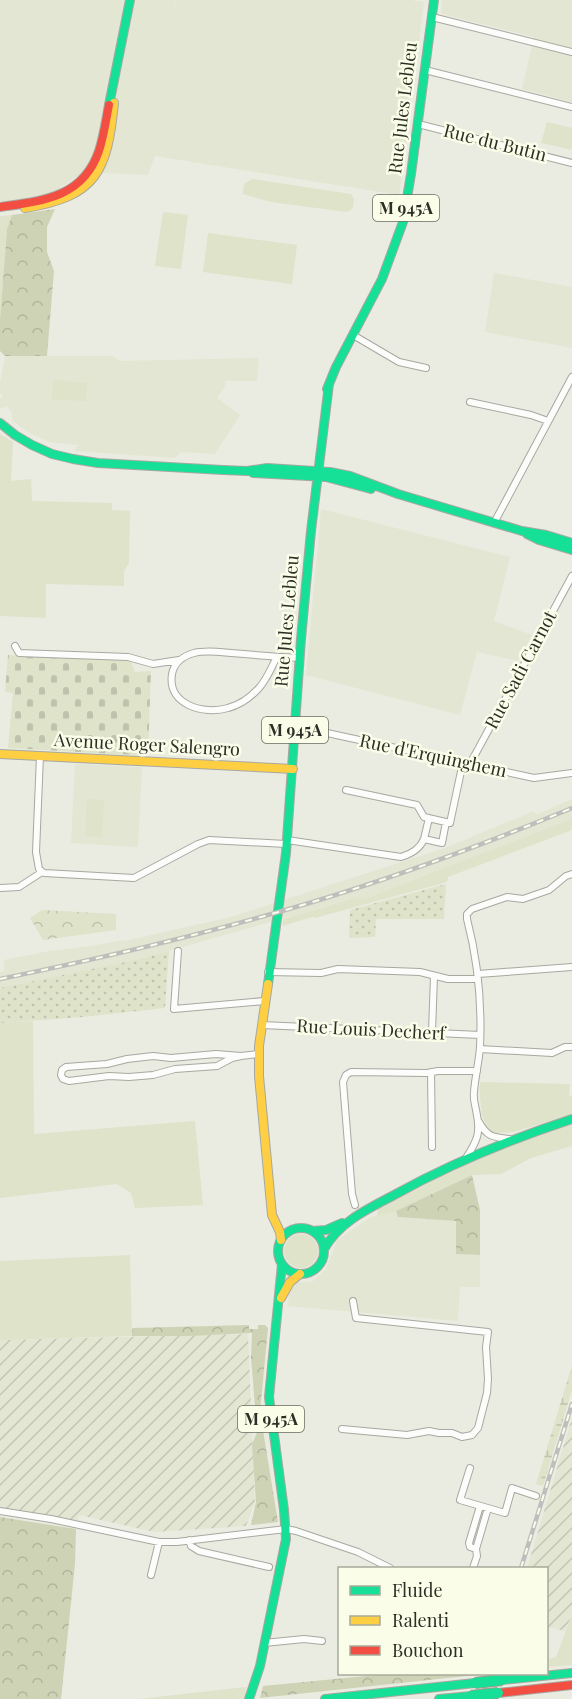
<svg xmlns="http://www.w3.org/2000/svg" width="572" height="1699" font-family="'Playfair Display',serif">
	<defs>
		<pattern id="industrial-furrows" width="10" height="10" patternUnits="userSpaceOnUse" patternTransform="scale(1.5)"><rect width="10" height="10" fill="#e3e6d2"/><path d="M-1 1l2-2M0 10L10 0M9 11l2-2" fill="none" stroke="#c3c6b4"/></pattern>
		<pattern id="forest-crowns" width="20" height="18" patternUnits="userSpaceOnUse" patternTransform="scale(1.5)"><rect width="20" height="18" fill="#ced3b5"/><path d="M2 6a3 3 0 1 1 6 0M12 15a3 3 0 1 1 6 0" fill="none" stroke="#b1b59c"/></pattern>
		<pattern id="wetland-marsh" width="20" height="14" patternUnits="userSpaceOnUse" patternTransform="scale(1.5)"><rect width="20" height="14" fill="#dee3c9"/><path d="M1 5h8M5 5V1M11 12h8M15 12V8" fill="none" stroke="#bfc3ad"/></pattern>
		<pattern id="cemetery-stones" width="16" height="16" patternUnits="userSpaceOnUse" patternTransform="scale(1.5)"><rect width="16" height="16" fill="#dee3c9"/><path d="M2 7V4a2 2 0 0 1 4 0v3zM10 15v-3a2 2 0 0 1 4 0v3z" fill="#bfc3ad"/></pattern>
		<pattern id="park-crowns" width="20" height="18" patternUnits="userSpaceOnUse" patternTransform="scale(1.5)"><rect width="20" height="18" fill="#dee3c9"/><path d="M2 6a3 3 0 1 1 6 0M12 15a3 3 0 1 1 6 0" fill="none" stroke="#bfc3ad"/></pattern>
		<pattern id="garden-dots" width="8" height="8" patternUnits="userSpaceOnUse" patternTransform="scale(1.5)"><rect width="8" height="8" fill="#dee3c9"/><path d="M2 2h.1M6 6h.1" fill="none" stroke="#bfc3ad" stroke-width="1.8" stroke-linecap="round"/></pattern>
	</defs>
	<rect width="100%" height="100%" fill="#eaece1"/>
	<path fill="#e3e6d2" d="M0,0H175L173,14L176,0H411L424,2L399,195L155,156L148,175L84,172L49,195L12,201H0Z
		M442,0H572V102L522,89L534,37L442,14L441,12Z
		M494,273L572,287V348L485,332Z
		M5,356H112L120,361L259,358L257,381H225V386L217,398L240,415L215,454L181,452L175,458L74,451L78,445L49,442L26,431L12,420V413L6,406L1,409L0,408V399L3,397L0,393V383Z
		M321,509L510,557L494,621L532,635L518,661L477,652L460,715L306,675Z
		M75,764L142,767L138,847L71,843Z
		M572,799V819L364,899L355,898L140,959L0,988V972L4,971V960L49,951L91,946L123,940L124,941L231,917L445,848L534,811L536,815Z
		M396,1211L398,1217L456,1221V1254L480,1255V1287H460L458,1321L288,1306L289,1292L295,1283L313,1281L326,1269L337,1240L369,1218Z"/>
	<path fill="url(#industrial-furrows)" d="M248,1334L255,1502L246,1526L155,1532L79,1515L78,1521L0,1507V1340Z
		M572,1418V1615L565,1631L547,1627L546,1568H527Z"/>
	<path fill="#dee3c9" d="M547,122L572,128V150L541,143Z
		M252,179L351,194L354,199L353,208L347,212L271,202L243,194L244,184Z
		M163,212L188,215L181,269L155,266Z
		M12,215L7,229L0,320V216Z
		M208,233L297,245L292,284L203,272Z
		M53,380L87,383L86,401L52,399Z
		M0,434L13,442L11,481L31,479L32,501L112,503V510L130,511L129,563L124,571V586L46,584V618L0,616Z
		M87,799L104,800L102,837L85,836Z
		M572,819V830L448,877L447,882L315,918L312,917L283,926V919L355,898L364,899Z
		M33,1021L34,1134L195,1121L203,1205L135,1208L131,1193L117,1184L0,1198V1023Z
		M480,1082L570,1084L569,1096L572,1095V1114L514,1132L494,1133C493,1132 487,1127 486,1126C481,1117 479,1092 480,1082Z
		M572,1123V1146L531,1158L501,1174L472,1175L396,1211L377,1216L378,1209L463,1165L522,1141Z
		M284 1251a17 17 0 1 1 34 0a17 17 0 1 1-34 0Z
		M130,1255L132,1336L0,1340V1261Z
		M572,1615V1665L547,1667V1659L556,1657Z
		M246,1687L245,1699H139Z"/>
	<path fill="url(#forest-crowns)" d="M55,209L47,227V252L54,271L47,356H5L0,351V320L7,229L12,215Z
		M472,1175L480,1210V1255L456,1254V1221L398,1217L396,1211Z
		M249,1325V1329H258V1325H265L268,1328L260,1412L278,1522L251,1525L256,1502L252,1445L257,1432L251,1357L252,1333L189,1336H132V1328Z
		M0,1517L76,1529L75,1564L61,1699H0Z
		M386,1674H485L260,1698L263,1686Z"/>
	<path fill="url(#wetland-marsh)" d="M572,1365V1390L543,1486L536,1484Z"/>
	<path fill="url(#cemetery-stones)" d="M8,655L130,659L135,672L151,671L148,756L8,748L13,693L5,692Z"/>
	<path fill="url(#park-crowns)" d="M42,910L116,914V930L43,940L30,918Z"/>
	<path fill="url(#garden-dots)" d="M446,884L444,919H376L375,937L349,938L350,910Z
		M169,951L165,1008L82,1017L0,1023V988L140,959Z"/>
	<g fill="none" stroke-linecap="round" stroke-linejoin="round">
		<g stroke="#a7a8a1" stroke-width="8">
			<path id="street" d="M432,17L572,52
				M425,70L572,107
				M418,124L572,163
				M353,335L399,362L426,368
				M470,402L531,415L548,421
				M494,523L572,377
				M15,646L19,653L128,657L153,664L179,660
				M277,657C271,668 267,679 259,688C250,698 240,705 228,708C204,715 167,705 172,674C174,663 183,656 194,653C206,650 219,652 231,653C254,655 277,657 300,658
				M295,726L534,778L572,773
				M40,756L36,852L39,869L44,873L134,878L198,844L209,840L286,844
				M470,764L572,576
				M346,790L417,805L424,817L450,823L463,762
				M429,818L424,839L442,843L446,822
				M287,840L401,857C411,854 420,849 424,839
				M0,888L19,887L42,872
				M178,951L174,1009L264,1001
				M268,972L321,973L338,969L420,972L448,979H478
				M478,974L572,967
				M262,1025L480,1035
				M432,1032L434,976
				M480,1049L552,1053L565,1047H572
				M241,1056L232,1058L217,1066L175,1069L153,1075L129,1077L109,1076L69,1081L63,1079L61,1075L62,1070L66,1067L107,1064L127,1059L153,1056L171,1058L216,1054L241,1056L259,1054
				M431,1072L432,1147
				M479,1122C487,1137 493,1137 509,1139
				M466,1158C478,1140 481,1132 476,1110C475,1104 473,1099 474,1092C475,1077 479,1062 480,1047C482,1004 478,961 467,919V914L472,909L507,897L523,899L549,890L566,876L572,874
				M355,1205L352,1194L343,1082L346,1075L351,1072L427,1073L438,1071H477
				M342,1429L407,1435L429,1431L439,1433H452L462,1437L472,1435L478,1428L487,1393L488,1379L486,1347L488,1332L356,1318L353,1301
				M470,1468L460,1500L505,1513L512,1488L536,1496
				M480,1506L469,1543L470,1547L476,1549L488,1508
				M0,1511L51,1519L159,1542H177L286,1529L296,1531L358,1552L390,1568
				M189,1540L191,1546L199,1551L269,1567
				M473,1568L477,1556L476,1549
				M151,1575L159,1542
				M264,1643L304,1639L322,1641"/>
		</g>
		<g stroke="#a7a8a1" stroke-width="10">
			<path id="fast" d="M109,105L130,0
				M327,389L336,367L382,279L403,222L411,174L434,0
				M0,423L15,435L32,445L52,454L73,459L98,463L223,470L247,471L267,468L330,472L350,476L398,494L522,531L546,535L572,543
				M253,473L326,477L371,489
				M527,534L539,540L572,550
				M268,984L286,853L301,639L311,531L329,384
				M278 1251a23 23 0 1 1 46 0a23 23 0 1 1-46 0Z
				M312,1231L326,1230L342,1223
				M324,1249C340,1221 368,1209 396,1194C452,1163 511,1139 572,1119
				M502,1680L572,1673
				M249,1699L260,1666L286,1539L284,1510L269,1397L282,1264
				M325,1699L475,1683
				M439,1699L471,1696"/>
		</g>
		<g stroke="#a7a8a1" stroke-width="10">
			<path id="slow" d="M25,208C97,196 107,172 114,103
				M0,754L293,769
				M268,984L259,1046V1076L272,1215L280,1232L281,1240
				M281,1298L290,1282L300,1274"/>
		</g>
		<g stroke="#a7a8a1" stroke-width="10">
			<path id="jam" d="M0,207C42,201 83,198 99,151C104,136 106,120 109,105
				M498,1693L572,1685"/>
		</g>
		<use href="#street" stroke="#fcfcfa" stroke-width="6"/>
		<use href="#fast" stroke="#16e098" stroke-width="8"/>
		<use href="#slow" stroke="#ffcf43" stroke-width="8"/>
		<use href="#jam" stroke="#f24e42" stroke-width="8"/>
		<g stroke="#bebfbc" stroke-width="4.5">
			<path id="rail" d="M0,979C103,958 205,934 306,904C396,877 485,844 572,808
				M521,1568L572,1404
				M481,1699L489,1674"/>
		</g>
		<use href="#rail" stroke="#fafee9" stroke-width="2" stroke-dasharray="7" stroke-linecap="butt"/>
		<g stroke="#999c8a" stroke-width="12" stroke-linecap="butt">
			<path id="fast-bridge" d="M475,1683L502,1680
				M471,1696L498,1693"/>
		</g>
		<use href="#fast-bridge" stroke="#16e098" stroke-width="10"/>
	</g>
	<g text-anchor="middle" stroke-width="5" stroke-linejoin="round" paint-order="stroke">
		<g fill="#fafee9" stroke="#6a6d61" stroke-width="1.5">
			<rect x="373" y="195" width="66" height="26" rx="4.5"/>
			<rect x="262" y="717" width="66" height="26" rx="4.5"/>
			<rect x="238" y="1406" width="66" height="26" rx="4.5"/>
		</g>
		<g font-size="16" font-weight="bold" fill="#2d2f27">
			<text x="406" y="214">M 945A</text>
			<text x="295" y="736">M 945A</text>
			<text x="271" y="1425">M 945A</text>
		</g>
		<g font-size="18" fill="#2d2f27" stroke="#fafee9">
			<text transform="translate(403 108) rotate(-83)" y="6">Rue Jules Lebleu</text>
			<text transform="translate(495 143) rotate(14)" y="6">Rue du Butin</text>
			<text transform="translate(287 621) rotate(-85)" y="6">Rue Jules Lebleu</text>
			<text transform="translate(521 670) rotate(-62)" y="6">Rue Sadi Carnot</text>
			<text transform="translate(147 745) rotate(3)" y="6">Avenue Roger Salengro</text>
			<text transform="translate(433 756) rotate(12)" y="6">Rue d'Erquinghem</text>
			<text transform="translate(371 1030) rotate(3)" y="6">Rue Louis Decherf</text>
		</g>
	</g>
	<rect x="338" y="1567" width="210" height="108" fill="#fafee9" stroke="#a8ab9b" stroke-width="1.5"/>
	<rect x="350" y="1586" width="30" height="9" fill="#16e098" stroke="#a8ab9b" stroke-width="1.5"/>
	<text x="392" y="1597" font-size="18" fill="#2d2f27">Fluide</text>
	<rect x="350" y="1616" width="30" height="9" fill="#ffcf43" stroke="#a8ab9b" stroke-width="1.5"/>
	<text x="392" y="1627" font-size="18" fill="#2d2f27">Ralenti</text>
	<rect x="350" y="1646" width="30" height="9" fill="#f24e42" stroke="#a8ab9b" stroke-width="1.5"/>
	<text x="392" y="1657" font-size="18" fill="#2d2f27">Bouchon</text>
</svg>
